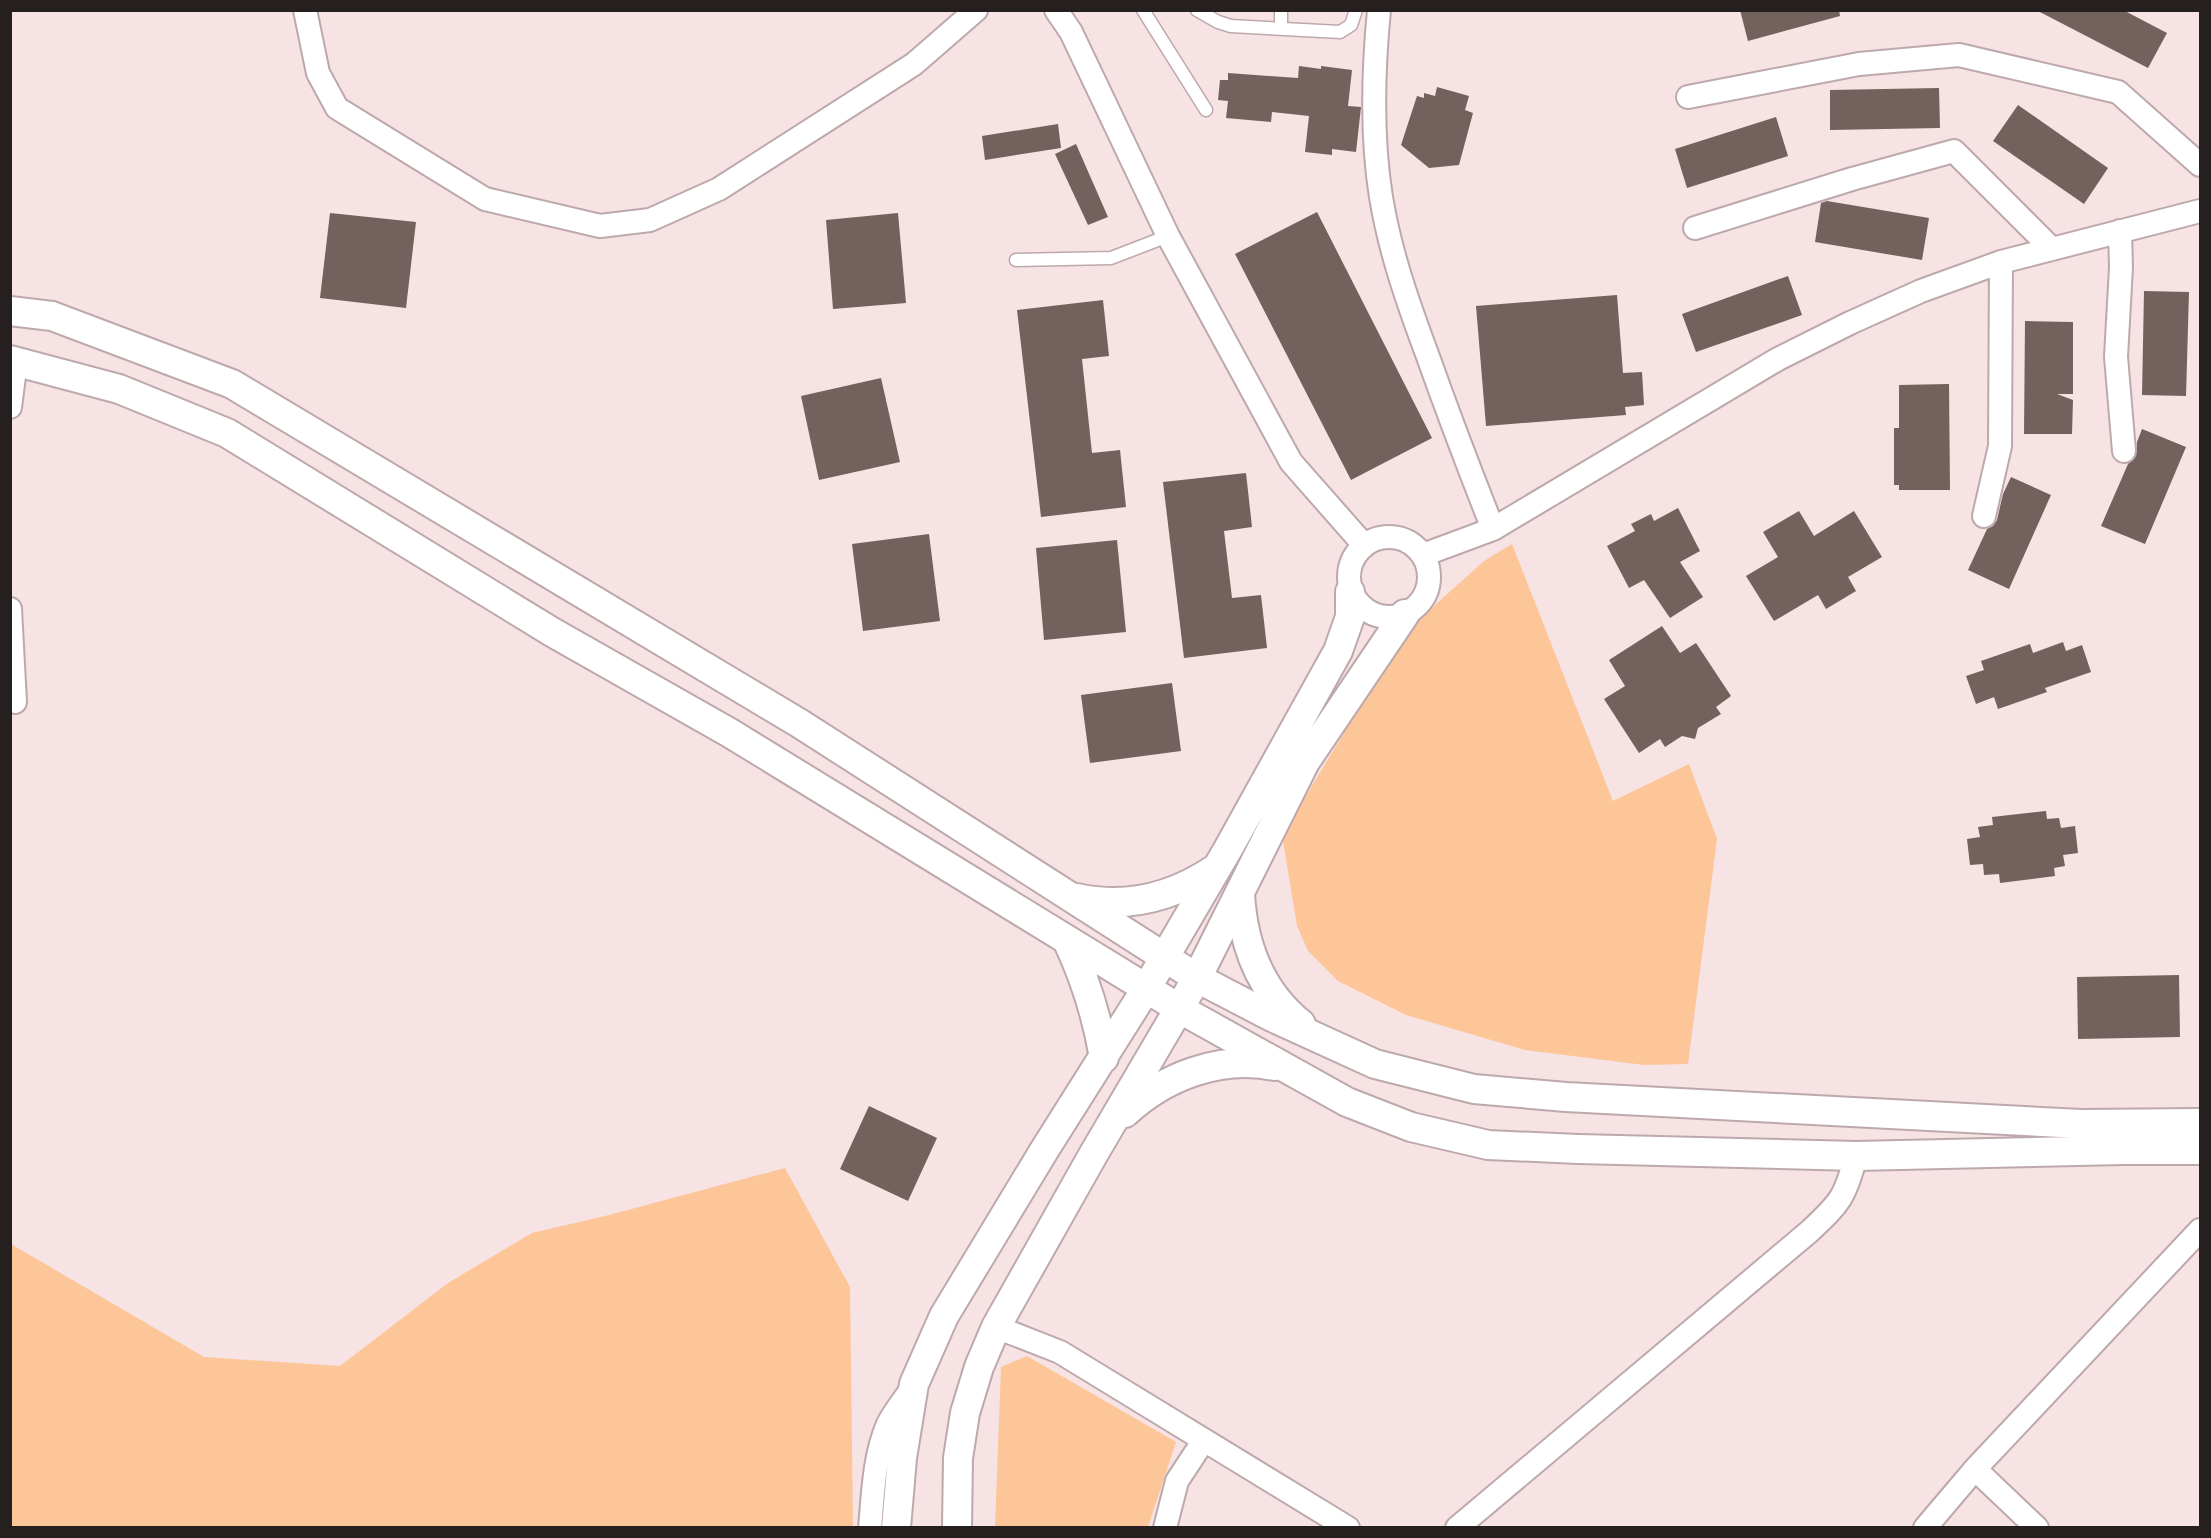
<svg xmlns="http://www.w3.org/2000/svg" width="2211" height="1538" font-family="'Golos Text',sans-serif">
	<rect width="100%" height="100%" fill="#f7e2e4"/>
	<path fill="#fdc698" d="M1512,544L1613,801L1689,764L1717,839L1688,1064L1644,1065L1525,1050L1406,1015L1338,981L1308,951L1297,926L1282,835L1406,631L1484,561Z
		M785,1168L850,1287L853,1527H11V1244L204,1357L340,1366L448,1283L532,1233L609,1215Z
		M1027,1356L1176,1442L1148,1527H995L1001,1367Z"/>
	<path fill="#72615c" d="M1740,10H1839L1840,16L1748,41Z
		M2036,10H2123L2167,33L2148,68Z
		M1299,66L1321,69V66L1352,70L1348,106L1361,107L1356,152L1332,149V155L1305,152L1309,116L1272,112L1271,122L1226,118L1228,101L1218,100L1220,80H1228V73L1298,78Z
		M1437,87L1469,96L1465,110L1473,113L1459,165L1429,168L1401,145L1417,96L1424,98V93L1435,96Z
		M1939,88L1940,128L1830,130V90Z
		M2018,105L2108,168L2084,204L1993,141Z
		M1776,117L1788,156L1687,188L1675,149Z
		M1058,124L1061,148L985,160L982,136Z
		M1076,144L1108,217L1088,225L1055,154Z
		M1827,201L1929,218L1922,260L1815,242L1821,203Z
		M1317,212L1432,438L1351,480L1235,254Z
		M330,213L416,222L406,308L320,298Z
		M898,213L906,303L833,309L826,220Z
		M1788,276L1802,315L1696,352L1682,314Z
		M2144,291L2189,292L2186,396L2142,395Z
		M1617,295L1623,373L1642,372L1644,405L1625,407L1626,415L1486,426L1476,306Z
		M1103,300L1109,356L1082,359L1092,453L1120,450L1126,507L1041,517L1017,310Z
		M2025,321L2073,322V394H2057L2073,400L2072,434H2024Z
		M881,378L900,462L819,480L801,396Z
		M1949,384L1950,490H1899V485H1894V428H1899V385Z
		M2142,429L2186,447L2145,544L2101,526L2128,464L2136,456L2137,442Z
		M1246,473L1252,527L1224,531L1232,598L1261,595L1267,648L1184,658L1163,482Z
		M2011,477L2051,495L2009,589L1968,570L1987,529L1993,526L1997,520L2003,494Z
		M1678,508L1700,551L1680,562L1703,597L1670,618L1644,580L1629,588L1607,546L1635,531L1631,524L1651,514L1654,521Z
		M1799,511L1814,536L1854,511L1882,557L1848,577L1856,591L1826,609L1818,595L1774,621L1746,576L1778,557L1763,532Z
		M929,534L940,621L863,631L852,544Z
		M1117,540L1126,632L1044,640L1036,548Z
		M1662,626L1680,653L1696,643L1731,696L1716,707L1721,714L1698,728L1695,739L1682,736L1665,747L1660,739L1639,753L1604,699L1625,686L1609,660Z
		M2063,642L2066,651L2082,645L2091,672L2045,688L2047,692L1998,709L1994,697L1976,704L1966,676L1984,670L1981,661L2030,644L2033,653Z
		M1172,683L1181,751L1090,763L1081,695Z
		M2046,811L2047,819L2059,818L2061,828L2075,826L2078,853L2063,855L2065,866L2054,868L2055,876L2000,883L1999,874L1984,875L1983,864L1970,865L1967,839L1980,837L1978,827L1993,825L1992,817Z
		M2179,975L2180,1037L2078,1039L2077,977Z
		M869,1106L937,1138L908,1201L840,1169Z"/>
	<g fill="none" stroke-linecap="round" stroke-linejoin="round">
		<g stroke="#bda9ac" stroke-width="15">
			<path id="service" d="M1143,10L1206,110
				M1197,10L1218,22L1231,26L1340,32L1351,25L1356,10
				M1281,29V10
				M1016,260L1111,258L1168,236"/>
		</g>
		<g stroke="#bda9ac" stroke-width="26">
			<path id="minor" d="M305,10L318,73L337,108L485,199L600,226L650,220L719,189L914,64L976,10
				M1056,10L1071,32L1168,236L1291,462L1364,545
				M1379,10C1373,72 1371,135 1381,197C1390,252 1408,303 1427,354C1448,413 1470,471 1493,529
				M1688,97L1859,64L1959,55L2118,92L2200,165
				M1695,228L1852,179L1954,151L2052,249
				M2120,231L2121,267L2116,357L2124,451
				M10,407L16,361
				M1984,516L2000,446L2001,262
				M1349 577a40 40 0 1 1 80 0a40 40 0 1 1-80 0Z
				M1423,555L1493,529L1778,359L1850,323L1921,291L2001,262L2200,211
				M10,609L15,702
				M996,1327L1060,1352L1348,1528
				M1975,1469L2037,1528
				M870,1528C873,1494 874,1456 888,1424C894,1412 904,1400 912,1388
				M1165,1528L1177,1481L1204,1440
				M1457,1528L1810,1231C1841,1202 1845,1197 1856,1156
				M1925,1528L1975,1469L2200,1230"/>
		</g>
		<g stroke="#bda9ac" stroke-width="32">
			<path id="tertiary" d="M10,311L52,316L232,384L799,723L1197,978L1272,1017L1375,1064L1474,1089L1566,1097L2081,1124L2200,1123
				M10,360L119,389L227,433L552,632L730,733L1180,1009L1347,1102L1411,1127L1488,1145L1578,1149L1856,1156L2124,1150H2200
				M1240,894C1243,945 1260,991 1301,1024
				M1077,898C1126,909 1173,897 1215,869
				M1067,940C1085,978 1097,1016 1104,1058
				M1125,1113C1165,1076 1220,1055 1275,1066
				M896,1528L902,1458L914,1384L944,1316L1045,1149L1146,989L1228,849L1338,651L1350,617V592
				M957,1528L958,1458L965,1413L979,1367L996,1327L1093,1155L1197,978L1305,762L1405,614"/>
		</g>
		<use href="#service" stroke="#fff" stroke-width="12"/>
		<use href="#minor" stroke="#fff" stroke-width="22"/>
		<use href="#tertiary" stroke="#fff" stroke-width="28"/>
	</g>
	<rect width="2211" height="1538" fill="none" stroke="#261f20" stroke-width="24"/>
</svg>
